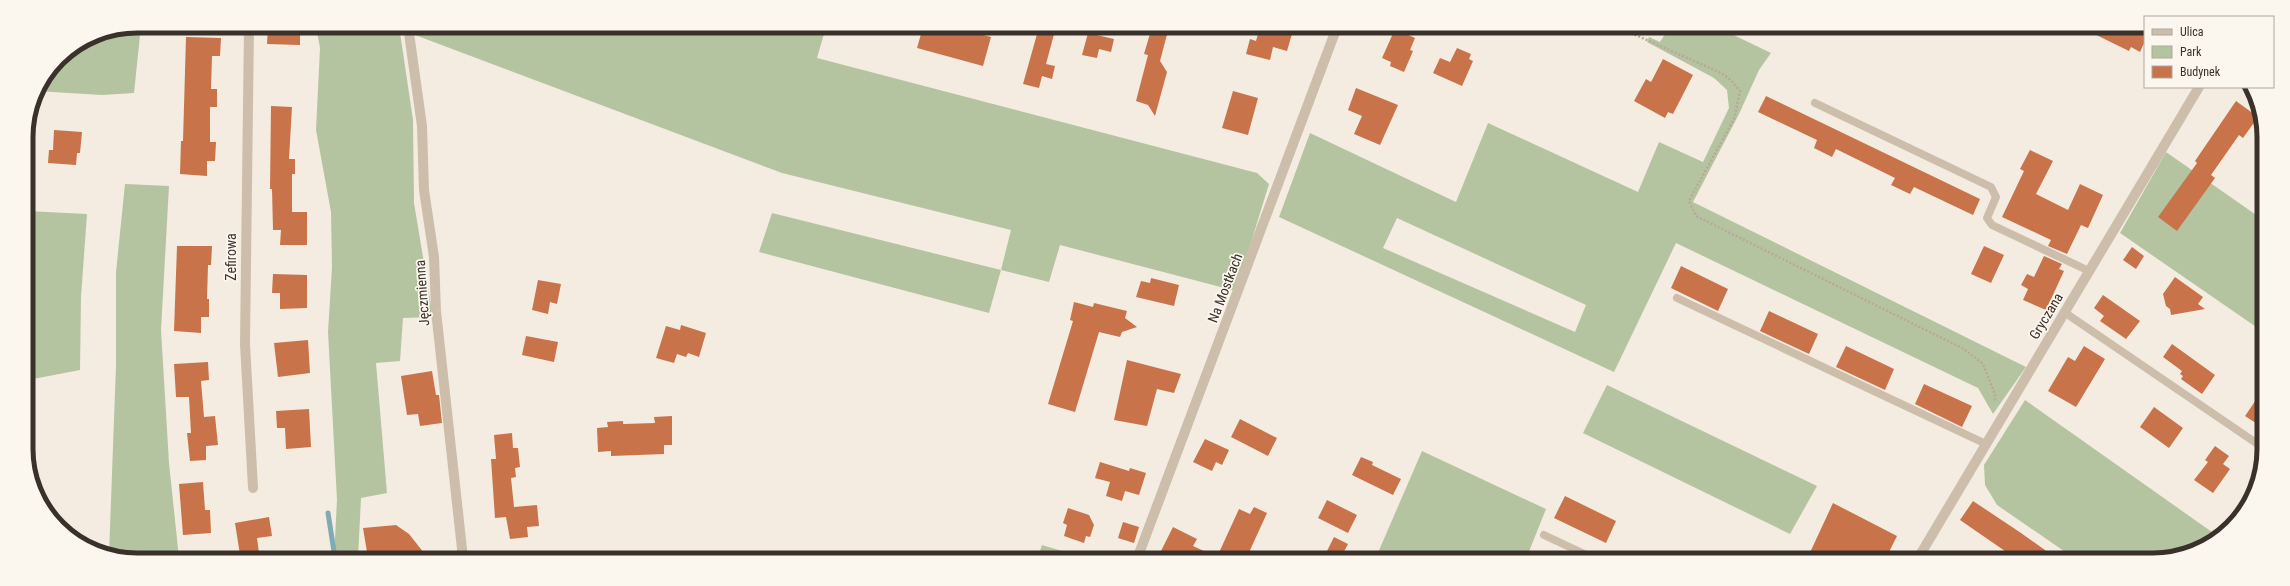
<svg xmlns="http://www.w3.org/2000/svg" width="2290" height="586" font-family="'Roboto Condensed',sans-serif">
	<rect width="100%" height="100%" fill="#f4ece1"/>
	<path fill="#b5c4a0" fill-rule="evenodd" d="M141,26L134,93L102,95L36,91L59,58L95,34Z
		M316,26H399L413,120L414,203L433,317L403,318L400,361L376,363L387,493L361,498L358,558H334L337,500L328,332L332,267L331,212L316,130L320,48Z
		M413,26L826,27L817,58L1257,173L1269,184L1236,291L1060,245L1049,282L1001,270L989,313L759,252L772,213L1001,270L1011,230L782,173L415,35Z
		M1669,28H1719L1771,53L1759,70L1739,114L1693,202L2026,367L1993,414L1978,388L1676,243L1614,372L1279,217L1310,133L1456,202L1488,123L1638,192L1659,142L1703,162L1729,108L1727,90L1714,78L1647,42L1649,37L1660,42ZM1397,218L1586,305L1575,332L1383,248Z
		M2166,152L2262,219V331L2120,233Z
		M125,184L169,186L161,330L169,463L179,558H115L109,555L116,365V272Z
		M27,211L87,214L81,297L80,370L28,380Z
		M1607,385L1817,486L1790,534L1583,433Z
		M2025,400L2219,537L2195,552L2160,560H2077L1997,505L1985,485L1984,465Z
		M1422,451L1546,509L1526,559H1384L1377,555Z
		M1042,545L1089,559H1037Z"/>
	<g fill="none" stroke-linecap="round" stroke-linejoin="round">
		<path stroke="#7fabb2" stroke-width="5" d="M328,513L335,558"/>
	</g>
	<path fill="#c8734a" d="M268,26H300V45L267,44Z
		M923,27H954L991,37L983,66L917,48Z
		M1039,27H1056L1046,64L1055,66L1052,79L1042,76L1039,88L1023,84Z
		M1152,27H1169L1160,61L1167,72L1155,116L1148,105L1136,101L1148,55L1144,54Z
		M1260,27H1294L1287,51L1273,47L1270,60L1246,54L1250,39L1256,41Z
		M2082,28H2137L2145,32V41L2140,52L2131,47L2129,51Z
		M1395,29L1415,38L1410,50L1413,51L1404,72L1390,66L1391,62L1382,58Z
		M1088,33L1114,39L1111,52L1099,49L1097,58L1082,55Z
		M186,37L221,38L220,56H212L211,89H217V107H210V142H216L215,161H207V176L180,174L181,141H183Z
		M1457,48L1471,54L1469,59L1473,61L1462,86L1433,73L1440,58L1450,62Z
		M1663,59L1693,75L1673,114L1668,112L1665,118L1634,101L1646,79L1651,82Z
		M1356,88L1398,105L1380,145L1354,134L1362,116L1348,110Z
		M1233,91L1258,98L1248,135L1222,128Z
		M1766,96L1980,199L1973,215L1914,187L1910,194L1891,185L1895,178L1836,149L1832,157L1814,148L1817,140L1758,112Z
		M2236,101L2258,117L2243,138L2239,135L2211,175L2215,178L2177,231L2158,217L2197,163L2195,161Z
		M271,106L292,107L289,159H295V174H292V212H307V245H280L281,230H273L272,189H270Z
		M54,130L82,132L80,153H77L76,165L48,163L49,150H53Z
		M2030,150L2053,161L2036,194L2068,210L2080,184L2103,195L2088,228L2081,225L2067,254L2048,246L2051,240L2002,217L2024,171L2020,169Z
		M177,246H212L211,265H208L207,299H209V317H201V333L174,331Z
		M1984,246L2004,255L1991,283L1971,274Z
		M2132,247L2144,256L2136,269L2123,260Z
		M2044,256L2062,264L2059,269L2064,271L2046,310L2023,300L2028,289L2021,285L2027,274L2034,277Z
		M1681,266L1728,289L1718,311L1671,288Z
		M273,274L307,275V308L280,309V293H272Z
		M2175,277L2203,297L2198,304L2205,309L2171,315L2170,309L2166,306L2163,294Z
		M1151,278L1179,285L1174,306L1136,297L1141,281L1150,283Z
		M538,280L561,284L557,304L550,302L548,314L532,310Z
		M2103,295L2140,321L2126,339L2100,321L2104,316L2094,308Z
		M1074,302L1093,307L1094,303L1127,311L1125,318L1137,327L1122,332L1120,337L1099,332L1075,412L1048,404L1073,321L1070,320Z
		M1769,311L1818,334L1809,354L1760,331Z
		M681,325L706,333L699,357L688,353L686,357L677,354L674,363L656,358L666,326L680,330Z
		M526,336L558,342L554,362L522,355Z
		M308,340L310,373L278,377L274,343Z
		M2172,344L2215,375L2202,394L2181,379L2183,376L2180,374L2182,371L2163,357Z
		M1846,346L1894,369L1885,390L1836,367Z
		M2084,346L2105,359L2076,407L2048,391L2068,357L2075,361Z
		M1127,360L1181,374L1174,393L1157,389L1147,426L1114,420Z
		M208,362L209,380L201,381L204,417L215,416L218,445L206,446V460L190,461L187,433H191L189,397H176L174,364Z
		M432,371L436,395H439L442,423L420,426L418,414L407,415L401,376Z
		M1924,384L1972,406L1962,427L1915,404Z
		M2262,391V427L2245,416Z
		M2154,407L2183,428L2169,448L2140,427Z
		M309,409L311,447L286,449L285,428H277L276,411Z
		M672,416V445H664V454L611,456V451L598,452L597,428L608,427L607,422L623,421V424L655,423L654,417Z
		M1240,419L1277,438L1268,456L1231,437Z
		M512,433L513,448H518L520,467L515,468L516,477L511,478L514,507L537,505L539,526L527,527L528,537L510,539L506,517L495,518L491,459H496L494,435Z
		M1205,439L1229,450L1222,465L1216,462L1212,471L1193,462Z
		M2215,446L2229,456L2223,464L2230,469L2213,493L2194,480L2208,462L2205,460Z
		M1361,457L1373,462L1372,465L1401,479L1393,495L1352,475Z
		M1100,462L1129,471L1130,468L1146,473L1139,495L1125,491L1122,501L1106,496L1110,482L1095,478Z
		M203,482L205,510H210L211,533L183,535L179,484Z
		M1565,496L1616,521L1606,543L1554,518Z
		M1327,500L1357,515L1348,533L1318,518Z
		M1973,501L2021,533L2059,560H2018L1960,520Z
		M1833,503L1897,536L1885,560L1807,559Z
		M1254,507L1267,513L1246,559H1172L1160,553L1173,527L1197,539L1193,546L1217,557L1239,509L1250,514Z
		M1068,508L1089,515L1094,525L1090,537L1086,536L1084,543L1064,536L1067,525L1063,523Z
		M269,517L272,536L257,538L259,553L240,555L235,523Z
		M1123,522L1139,527L1134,543L1118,538Z
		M396,525L409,534L428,558H368L363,528Z
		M1334,537L1348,544L1340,559H1323Z"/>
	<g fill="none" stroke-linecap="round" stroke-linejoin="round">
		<path stroke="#b9a896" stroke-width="2.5" stroke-dasharray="2 2" stroke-linecap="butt" d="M1620,28L1721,73L1731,80L1740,91L1734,119L1689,201L1696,216L1964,349L1983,364L1995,394V402"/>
		<path stroke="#cdbeac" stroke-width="8" d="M1815,103L1991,187L1996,197L1987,218L1992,225L2089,271
			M1677,298L1986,444
			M2064,312L2262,447
			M1544,535L1595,559"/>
		<path stroke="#cdbeac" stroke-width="10" d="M249,26L245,344L253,488
			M408,26L422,126L424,190L434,257L436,311L463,558
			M1137,559L1337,27
			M1917,560L2199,87"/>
	</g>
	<g text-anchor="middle" stroke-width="3.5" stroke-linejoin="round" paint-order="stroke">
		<g font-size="14" fill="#3b312b" stroke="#fbf6ee">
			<text transform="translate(231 257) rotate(-90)" y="5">Zefirowa</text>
			<text transform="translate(1225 288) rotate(-69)" y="5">Na Mostkach</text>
			<text transform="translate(422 293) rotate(-94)" y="5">Jęczmienna</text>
			<text transform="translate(2046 316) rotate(-59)" y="5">Gryczana</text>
		</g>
	</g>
	<path d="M0 0H2290V586H0ZM137 33H2153A104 104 0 0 1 2257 137V449A104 104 0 0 1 2153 553H137A104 104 0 0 1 33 449V137A104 104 0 0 1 137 33Z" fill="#fbf6ee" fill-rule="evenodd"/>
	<path fill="none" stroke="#3b312b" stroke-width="5" d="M137 33H2153A104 104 0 0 1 2257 137V449A104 104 0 0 1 2153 553H137A104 104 0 0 1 33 449V137A104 104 0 0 1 137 33Z"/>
	<rect x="2144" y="16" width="130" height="72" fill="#fbf6ee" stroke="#aea7a0"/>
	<rect x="2152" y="29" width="20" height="6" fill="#cdbeac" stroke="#aea7a0"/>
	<text x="2180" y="36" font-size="12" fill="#3b312b">Ulica</text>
	<rect x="2152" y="46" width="20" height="12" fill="#b5c4a0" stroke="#aea7a0"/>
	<text x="2180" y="56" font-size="12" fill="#3b312b">Park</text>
	<rect x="2152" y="66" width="20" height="12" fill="#c8734a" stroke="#aea7a0"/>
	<text x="2180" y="76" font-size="12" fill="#3b312b">Budynek</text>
</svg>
